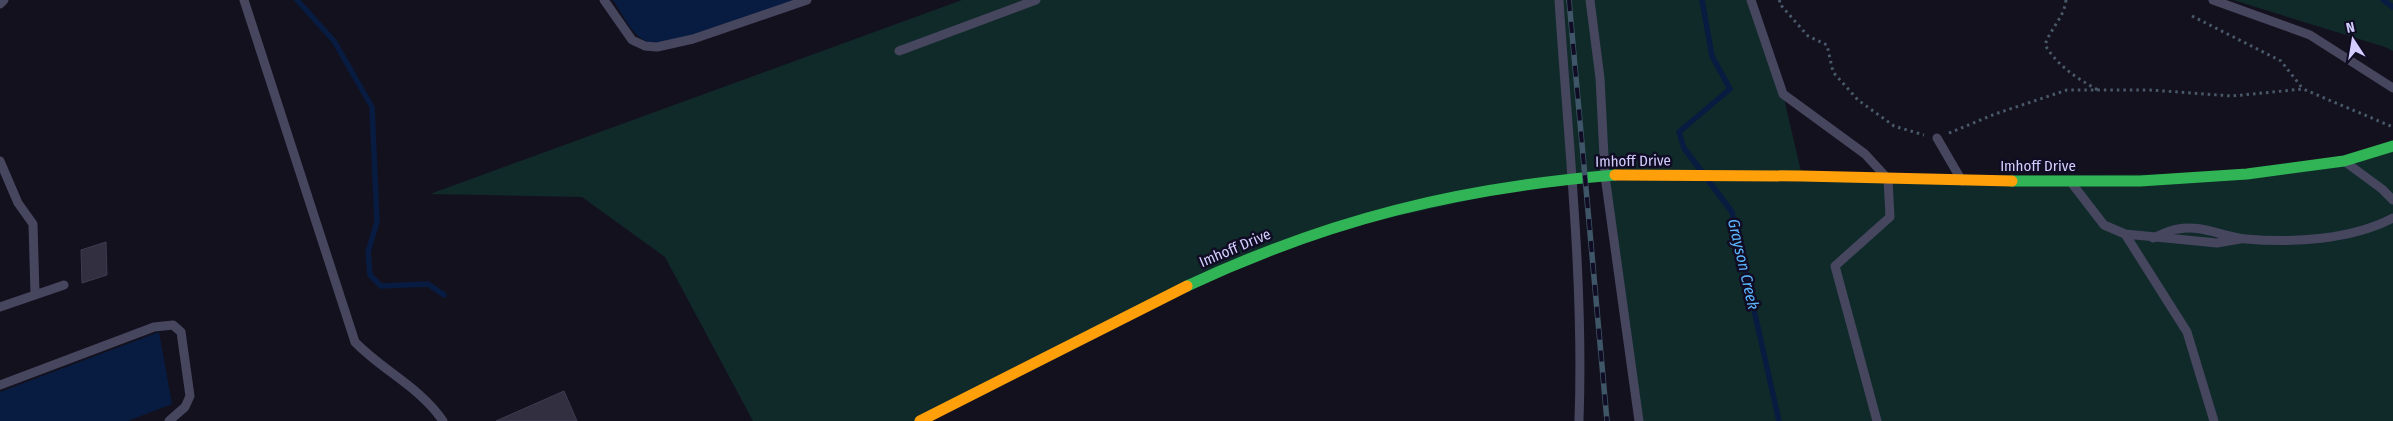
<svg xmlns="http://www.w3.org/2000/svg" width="2393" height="421" font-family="'Fira Sans Condensed',sans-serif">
	<rect width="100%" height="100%" fill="#14111e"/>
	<path fill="#102a2a" d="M962,0H1751L1783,94L1802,176L2247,174L2393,146V421H1637L1605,176L1570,178L1302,237L920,421H753L665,257L582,197L430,194Z
		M2233,0H2393V51L2385,47Z"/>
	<path fill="#071c40" d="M613,0H796C769,9 669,51 646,41C631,34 622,13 613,0Z
		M159,332L172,404L128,421H0V392Z"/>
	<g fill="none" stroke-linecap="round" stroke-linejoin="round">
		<path stroke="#071c40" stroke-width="5.5" d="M297,0L334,41L372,107L377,222L368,252L370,275L381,286L428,284L444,295
			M1702,0L1712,56L1730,89L1679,132L1684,148L1732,212L1779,421
			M2383,0L2393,7"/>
	</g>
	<path fill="#322f41" stroke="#3f3b52" d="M106,242L107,275L82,283L81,250Z
		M564,391L577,421H496Z"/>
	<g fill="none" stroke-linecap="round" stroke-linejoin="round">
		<path stroke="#485969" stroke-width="3" stroke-dasharray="2.5 4" stroke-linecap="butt" d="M1780,0L1779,3L1808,36L1827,45L1833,72L1858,100L1894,126L1924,135
			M2066,0C2064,18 2050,29 2045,45C2058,66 2076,78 2098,90
			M2192,16L2281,61L2303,89
			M1949,133L1995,114L2067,90H2150L2232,96L2303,89L2393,127"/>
		<path stroke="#46465f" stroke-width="9" d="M244,0L355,342C383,371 420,387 443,421
			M604,0L632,40L645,46L657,47L693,39L807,0
			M1559,0C1568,140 1584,281 1579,421
			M1590,0L1600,78L1605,176L1639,421
			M1751,0L1783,94L1865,154L1888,179L1890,217L1835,266L1877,421
			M2213,0L2310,35L2393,88
			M0,4L4,0
			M899,51L1036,0
			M1937,138L1962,181
			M0,161L18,203L33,224L35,294
			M2344,161L2382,189L2393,200
			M2070,181L2104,225L2125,234L2217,243L2240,239
			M2125,234L2187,332L2214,421
			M2153,238C2161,235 2169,230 2178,229C2202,224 2223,237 2246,239C2293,243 2351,240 2393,218
			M0,307L64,285
			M0,385L154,327L173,325L181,332L190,396L185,407L169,421"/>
		<path stroke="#30b455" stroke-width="11" d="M2012,181H2140L2247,174L2344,161L2393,146
			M1187,286C1330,219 1458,188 1615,175"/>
		<path stroke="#ff9f0a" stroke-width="11" d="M1615,175L1802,176L2012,181
			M920,421L1187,286"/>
		<g stroke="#3f5668" stroke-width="5.5">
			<path id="rail" d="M1569,0L1607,421"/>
		</g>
		<use href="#rail" stroke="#100c23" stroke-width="4" stroke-dasharray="11" stroke-linecap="butt"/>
	</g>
	<g text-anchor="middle" stroke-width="5" stroke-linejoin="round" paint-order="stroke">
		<g font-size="15" fill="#d3ceff" stroke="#100c23">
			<text transform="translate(1633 161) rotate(-1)" y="5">Imhoff Drive</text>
			<text x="2038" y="171">Imhoff Drive</text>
			<text transform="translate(1235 248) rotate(-23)" y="5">Imhoff Drive</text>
		</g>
		<g font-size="16" font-style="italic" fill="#5cb5ff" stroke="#100c23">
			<text transform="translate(1744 264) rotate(77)" y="6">Grayson Creek</text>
		</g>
	</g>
	<g transform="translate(2353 40) rotate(348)" stroke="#100c23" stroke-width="4" paint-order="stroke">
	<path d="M0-4L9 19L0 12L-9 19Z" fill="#d3ceff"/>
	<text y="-8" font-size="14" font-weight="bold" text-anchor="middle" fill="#d3ceff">N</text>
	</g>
</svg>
